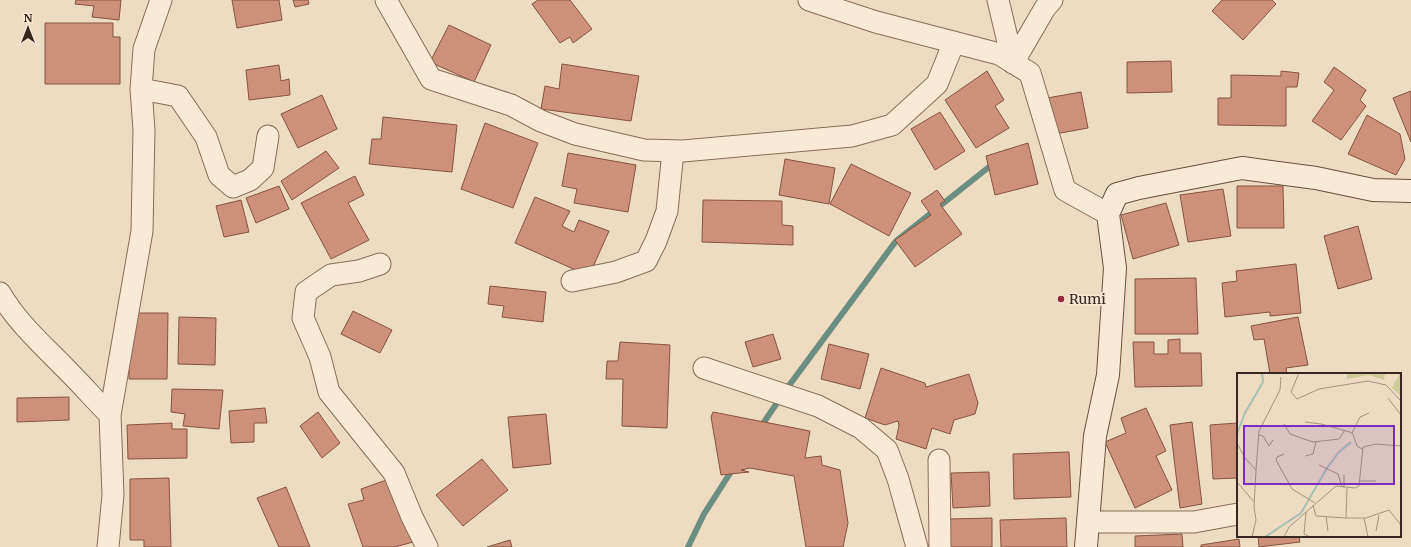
<svg xmlns="http://www.w3.org/2000/svg" width="1411" height="547" font-family="Merriweather,serif">
	<rect width="100%" height="100%" fill="#eedcc2"/>
	<g fill="none" stroke-linecap="round" stroke-linejoin="round">
		<path stroke="#6c8e82" stroke-width="6" d="M760,428L785,391L896,241L994,163
			M688,547L704,514L734,467"/>
	</g>
	<path fill="#cc9178" stroke="#87533f" d="M76,0H121L119,20L92,17L94,6L75,4Z
		M232,0H279L282,20L237,28Z
		M293,0H308L309,4L295,7Z
		M538,0H570L592,29L573,43L570,37L560,43L532,4Z
		M1222,0H1272L1276,4L1243,40L1212,11Z
		M45,23H113V37H120V84H45Z
		M449,25L491,45L474,82L430,62Z
		M1171,61L1172,92L1127,93V62Z
		M562,64L639,76L631,121L541,109L545,86L559,89Z
		M279,65L281,81L289,79L290,95L249,100L246,70Z
		M1334,67L1366,90L1360,100L1366,106L1341,140L1312,121L1334,90L1324,82Z
		M987,71L1004,100L995,106L1009,128L976,148L945,100Z
		M1281,71L1299,73L1297,87H1286V126L1218,125V98H1231V75L1281,76Z
		M1411,91V142L1393,98Z
		M1081,92L1088,128L1055,134L1047,98Z
		M322,95L337,129L298,148L281,114Z
		M940,112L965,151L935,170L911,129Z
		M1367,115L1400,134L1405,159L1396,175L1348,154Z
		M383,117L457,125L452,172L369,164L372,139H381Z
		M485,123L538,143L513,208L461,189Z
		M1028,143L1038,184L995,195L986,156Z
		M326,151L339,168L292,200L281,181Z
		M568,153L636,165L628,212L574,203L577,189L562,186Z
		M785,159L835,168L829,204L779,195Z
		M851,164L911,193L889,236L830,204Z
		M355,176L364,195L348,203L369,240L331,259L301,203Z
		M279,186L289,209L256,223L246,198Z
		M1237,186H1283L1284,228H1237Z
		M1223,189L1231,236L1188,242L1180,195Z
		M937,190L945,201L940,204L962,234L915,267L895,240L931,215L921,201Z
		M535,197L570,211L562,226L574,232L579,220L609,231L589,276L515,243Z
		M241,200L249,232L224,237L216,206Z
		M703,200L782,201V225L793,226V245L702,242Z
		M1166,203L1179,245L1133,259L1121,215Z
		M1358,226L1372,279L1338,289L1324,236Z
		M1296,264L1301,313L1270,316V312L1225,317L1222,283L1237,281L1236,271Z
		M1196,278L1198,334H1135V279Z
		M490,286L546,292L543,322L502,317L504,306L488,304Z
		M353,311L392,330L380,353L341,334Z
		M130,313H168L167,379H129Z
		M179,317L216,318L215,365L178,364Z
		M1298,317L1308,365L1286,368L1287,374H1270L1264,339L1254,340L1251,326Z
		M773,334L781,359L753,367L745,342Z
		M1180,339V353H1201L1202,386L1135,387L1133,342H1154V354H1168V340Z
		M620,342L670,345L667,428L622,426L623,379H606L607,361H618Z
		M829,344L869,354L860,389L821,379Z
		M881,368L925,383L926,387L969,374L978,403L975,414L954,420L950,434L932,428L926,449L896,439L899,426L898,421L885,425L865,418Z
		M172,389L223,390L219,429L183,426L185,414L171,412Z
		M69,397V420L17,422V398Z
		M265,408L267,423H254V442L231,443L229,411Z
		M1146,408L1166,451L1156,456L1172,490L1135,508L1105,442L1126,433L1121,418Z
		M318,412L340,443L322,458L300,426Z
		M713,412L810,431L805,458L821,456L822,465L840,470L848,523L843,547H806L794,476L750,468L741,470L749,472L721,475L711,417Z
		M546,414L551,464L513,468L508,417Z
		M1192,422L1202,504L1180,508L1170,425Z
		M172,423V429H187V458L128,459L127,425Z
		M1237,423L1238,478L1213,479L1210,425Z
		M1069,452L1071,497L1014,499L1013,454Z
		M482,459L508,490L463,526L436,495Z
		M989,472L990,506L953,508L951,473Z
		M169,478L171,547H144V540H130V479Z
		M392,478L413,542L395,547H363L348,504L364,500L361,489Z
		M286,487L310,547H279L257,498Z
		M992,518V547H950V519Z
		M1066,518L1067,547H1001L1000,520Z
		M1182,534L1183,547H1135V536Z
		M1258,536H1299L1300,542L1259,547Z
		M1239,539L1240,547H1201V545Z
		M510,540L512,547H487Z"/>
	<g fill="none" stroke-linecap="round" stroke-linejoin="round">
		<g stroke="#886d59" stroke-width="23">
			<path id="street" d="M386,0L431,79L511,105L541,121L575,134L644,150L683,151L852,136L892,125L937,84L954,42
				M809,0L876,22L999,54L1030,73L1065,190L1108,214
				M998,0L1013,63
				M1013,63L1045,8L1052,0
				M141,89L178,96L206,137L219,175L233,187L250,180L263,168L268,136
				M380,264L359,271L331,275L306,292L303,318L320,357L329,392L394,473L412,517L427,547
				M572,281L616,272L646,261L656,241L667,211L673,151
				M0,293C19,325 42,344 68,371C82,385 96,401 110,415L113,495L108,547
				M704,368L818,406L861,428L887,450L898,479L917,547
				M110,415L142,231L144,130L141,89L144,49L161,0
				M939,460L940,547
				M1088,522H1194L1238,514"/>
		</g>
		<g stroke="#694e3d" stroke-width="24">
			<path id="secondary" d="M1086,547L1095,436L1108,375L1115,268L1108,214L1117,194L1139,188L1242,168L1316,178L1373,190L1411,191"/>
		</g>
		<use href="#street" stroke="#f9ead5" stroke-width="21"/>
		<use href="#secondary" stroke="#f9ead5" stroke-width="22"/>
	</g>
	<circle fill="#962a37" stroke="#f5e7d2" stroke-width="1.5" cx="1061" cy="299" r="4"/>
	<g text-anchor="middle" stroke-width="3.5" stroke-linejoin="round" paint-order="stroke">
		<g font-size="14" fill="#37271e" stroke="#f5e7d2" text-anchor="start">
			<text x="1069" y="304">Rumi</text>
		</g>
	</g>
	<g transform="translate(1237 373)">
		<rect width="164" height="164" fill="#eedcc2"/>
		<path d="M110,0H148L147,7L132,2L110,6ZM163,0H164V23L155,15Z" fill="#cccc96"/>
		<path fill="none" stroke="#a5c0b5" stroke-width="2" d="M0,61L8,40L26,9L25,0M28,164L64,140L90,95L102,79L114,69"/>
		<path fill="none" stroke="#a59480" stroke-width="1" d="M62,0L54,19L60,26L82,16L131,8L149,12L164,28M151,25L164,42M68,49L84,51L113,59L116,61L120,73L125,76M47,51L53,61L76,69L102,66L108,57M115,60L123,44L132,40M22,62L26,63L32,73L36,67M0,70L8,85L19,97L17,134L19,147L15,164M47,81L40,84L39,87L55,116L78,130M68,83L76,81L79,69M82,92L101,101L105,114M19,97L22,58L43,17L44,4M107,102V115M123,108H139M1,110L17,129M110,115L109,145H129L152,137L164,152M76,132L79,143L109,145M69,139L67,161L73,164M89,143L91,158M127,145L131,164M139,158L142,142M47,164L52,154L99,113L118,115L122,113L126,74L139,71L164,73"/>
		<path fill="#7b2cbf" fill-opacity="0.15" stroke="#7b2cbf" stroke-width="2" d="M7,53H157V111H7Z"/>
		<rect width="164" height="164" fill="none" stroke="#37271e" stroke-width="2"/>
	</g>
	<g transform="translate(28 28)" stroke="#f5e7d2" stroke-width="3" paint-order="stroke">
	<path d="M0-3L7 15L0 10L-7 15Z" fill="#37271e"/>
	<text y="-6" font-size="11" font-weight="bold" text-anchor="middle" fill="#37271e">N</text>
	</g>
</svg>
